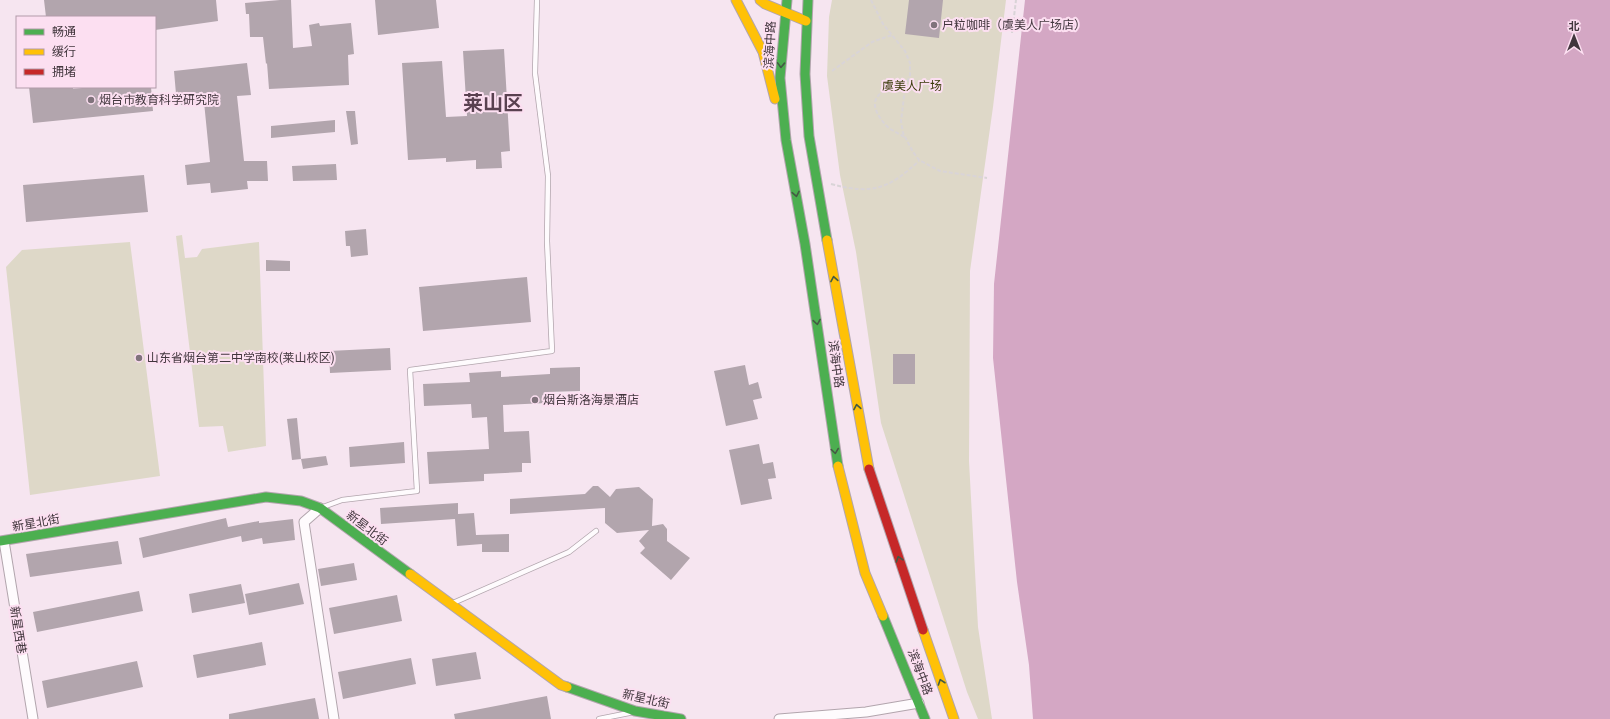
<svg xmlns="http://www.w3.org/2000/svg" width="1610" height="719" font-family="'Roboto Condensed','Noto Sans SC',sans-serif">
	<rect width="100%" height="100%" fill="#f6e5f0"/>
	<path fill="#ded8c8" d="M832,0H1006L993,107L970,271L969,461L978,627L992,719H978L967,692L881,423L856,252L840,175L827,76L829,17Z
		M182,235L185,258L197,257L202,249L259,242L266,446L228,452L223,426L199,427L176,236Z
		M130,242L160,476L30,495L6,267L22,250Z"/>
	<path fill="#d4a7c4" d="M1025,0H1610V719H1033L1029,665L1017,582L993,358L994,284Z"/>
	<path fill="#b2a5ad" d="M44,0H216L218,21L155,30V17H46Z
		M280,0H291L293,48L312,46L309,25L319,23L320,26L351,23L354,54L348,55L349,85L269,89L267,63L266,64L263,37H250L249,14H246L245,3Z
		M375,0H436L439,28L378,35Z
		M909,0H943L939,38L905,34Z
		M504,49L510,151L501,152L502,168L476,169V160L446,162V158L408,160L402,63L442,61L446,117L467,116L463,51Z
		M247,63L251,95L237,96L244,161H267L268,181H247L248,189L211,193L210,183L187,185L185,165L210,162L204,102L181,105L179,94H176L174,71Z
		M29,87H73V89L91,87H151L153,111L33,123Z
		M346,111H355L358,144L351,145Z
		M335,120V132L271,138V126Z
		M336,164L337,180L293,181L292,166Z
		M144,175L148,212L26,222L23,185Z
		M366,229L368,255L351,257L350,246H346L345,231Z
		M266,260L290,261V271H266Z
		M527,277L531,322L423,331L419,287Z
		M390,348L391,370L330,373L329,351Z
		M893,354H915V384H893Z
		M745,365L749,385L758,382L762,398L753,400L758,419L726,426L714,371Z
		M580,367V391L547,392V403L503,405L504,432L529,431L531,463H522V472L484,474V481L429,484L427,452L489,449L487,417L472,418L471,404L424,406L423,384L470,382L469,373L501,371V377L550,374V368Z
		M297,418L301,459L292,460L287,419Z
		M404,442L405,463L350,467L349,447Z
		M759,444L763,464L773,462L776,478L768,479L772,499L741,505L729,450Z
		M326,456L328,465L303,469L301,459Z
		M593,486H598L610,497L616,489L639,487L653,499L652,526L663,524L667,529V541L690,558L671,580L640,553L645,548L639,541L649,530L617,533L605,523V508L510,514V499L585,494Z
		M458,503V514L474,513L476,535L509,534V552H482V544L457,546L455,519L381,524L380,508Z
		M226,518L228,527L259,521V523L293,519L295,540L263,544L262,538L242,542L241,536L143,558L139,538Z
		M118,541L122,564L30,577L26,554Z
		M354,563L357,580L321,586L318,569Z
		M299,583L304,604L249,615L245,594Z
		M241,584L245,603L192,613L189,594Z
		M139,591L143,611L37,632L33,612Z
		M397,595L402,621L334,634L329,608Z
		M262,642L266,665L197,678L193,655Z
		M476,652L481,679L436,686L432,659Z
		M411,658L416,684L343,699L338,672Z
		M137,661L143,687L47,708L42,681Z
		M547,696L551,719H455L454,714Z
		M315,698L319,719H229V714Z"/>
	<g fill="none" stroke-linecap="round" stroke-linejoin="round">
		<g stroke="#b2a5ad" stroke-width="6">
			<path id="lane" d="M323,507L342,500L417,491L410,370L552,351L547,241L548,176L535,73L537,0
				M453,603L569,552L596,531
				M599,719L629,713"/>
		</g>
		<g stroke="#b2a5ad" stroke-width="11">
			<path id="street" d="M320,508L304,522L334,719
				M4,541L33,719
				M779,719L866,712L919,703"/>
		</g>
		<g stroke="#b2a5ad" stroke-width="11">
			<path id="fast" d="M787,0L780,78L786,140L805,244L838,466
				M808,0L805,74L809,136L827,240
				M0,541L266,497L301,501L320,508L410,574
				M883,616L925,719
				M567,687L635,711L681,719"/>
		</g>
		<g stroke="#b2a5ad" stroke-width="11">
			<path id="slow" d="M736,0L763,52L775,99
				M760,0L765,4L806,21
				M827,240L869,469
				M838,466L865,573L883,616
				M410,574L561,685L567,687
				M923,630L954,719"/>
		</g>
		<g stroke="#b2a5ad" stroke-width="11">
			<path id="jam" d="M869,469L923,630"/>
		</g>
		<path stroke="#d9d4d7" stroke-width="2" stroke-dasharray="4 2" stroke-linecap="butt" d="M871,0L883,24L905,51L910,63V75L905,89L901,121L903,133L913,152L919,160L940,171L987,178
			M1012,33L1016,0
			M832,71L872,42L892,35
			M904,137C898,133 888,129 884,123C862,97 884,88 907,83
			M831,184C873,195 888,189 919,161"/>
		<use href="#lane" stroke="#fefbfd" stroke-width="4.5"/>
		<use href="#street" stroke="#fefbfd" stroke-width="9"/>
		<use href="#fast" stroke="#4caf50" stroke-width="9"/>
		<use href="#slow" stroke="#ffc107" stroke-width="9"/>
		<use href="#jam" stroke="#c62828" stroke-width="9"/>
	</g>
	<defs><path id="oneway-chevron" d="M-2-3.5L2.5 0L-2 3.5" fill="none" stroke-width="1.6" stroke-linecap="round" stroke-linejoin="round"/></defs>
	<g stroke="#445a43">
		<use href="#oneway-chevron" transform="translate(781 65) rotate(92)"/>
		<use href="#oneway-chevron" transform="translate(796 194) rotate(79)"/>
		<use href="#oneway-chevron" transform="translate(834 279) rotate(-100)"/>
		<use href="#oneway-chevron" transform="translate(817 322) rotate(81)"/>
		<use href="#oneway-chevron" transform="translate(857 407) rotate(-100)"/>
		<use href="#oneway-chevron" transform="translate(835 451) rotate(82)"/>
		<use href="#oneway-chevron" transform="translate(899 559) rotate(-108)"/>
		<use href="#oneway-chevron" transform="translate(941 682) rotate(-109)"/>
	</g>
	<g fill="#80737c" stroke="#fcdff1" stroke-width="1.5">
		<circle cx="934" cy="25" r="4"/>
		<circle cx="91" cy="100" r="4"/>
		<circle cx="139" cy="358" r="4"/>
		<circle cx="535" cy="400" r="4"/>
	</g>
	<g text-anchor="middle" stroke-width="4" stroke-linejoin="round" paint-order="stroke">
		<g font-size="12" fill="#41363d" stroke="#fcdff1" text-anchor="start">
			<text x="942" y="29">户粒咖啡（虞美人广场店）</text>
			<text x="99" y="104">烟台市教育科学研究院</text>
			<text x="147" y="362">山东省烟台第二中学南校(莱山校区)</text>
			<text x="543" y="404">烟台斯洛海景酒店</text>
		</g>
		<g font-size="12" fill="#41363d" stroke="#fcdff1">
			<text transform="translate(770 45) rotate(-87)" y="4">滨海中路</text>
			<text transform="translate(836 364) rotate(82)" y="4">滨海中路</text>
			<text transform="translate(36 523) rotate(-10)" y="4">新星北街</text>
			<text transform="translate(367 528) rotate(37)" y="4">新星北街</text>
			<text transform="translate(18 630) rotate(81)" y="4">新星西巷</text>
			<text transform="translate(920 672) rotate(69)" y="4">滨海中路</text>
			<text transform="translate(646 699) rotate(13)" y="4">新星北街</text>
		</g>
		<g font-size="12" fill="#393a08" stroke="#fcdff1">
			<text x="912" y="90">虞美人广场</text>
		</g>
		<g font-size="20" font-weight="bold" fill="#594150" stroke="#fcdff1">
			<text x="493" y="110">莱山区</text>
		</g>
	</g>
	<rect x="16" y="16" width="140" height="72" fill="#fcdff1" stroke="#b19ba9"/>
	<rect x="24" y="29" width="20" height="6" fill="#4caf50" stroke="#b19ba9"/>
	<text x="52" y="36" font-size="12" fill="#41363d">畅通</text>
	<rect x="24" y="49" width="20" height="6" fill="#ffc107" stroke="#b19ba9"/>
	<text x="52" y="56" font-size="12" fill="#41363d">缓行</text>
	<rect x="24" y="69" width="20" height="6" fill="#c62828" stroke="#b19ba9"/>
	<text x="52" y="76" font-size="12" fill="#41363d">拥堵</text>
	<g transform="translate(1574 36)" stroke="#fcdff1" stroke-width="3" paint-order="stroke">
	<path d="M0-3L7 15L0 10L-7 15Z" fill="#41363d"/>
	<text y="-6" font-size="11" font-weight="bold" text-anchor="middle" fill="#41363d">北</text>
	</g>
</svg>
